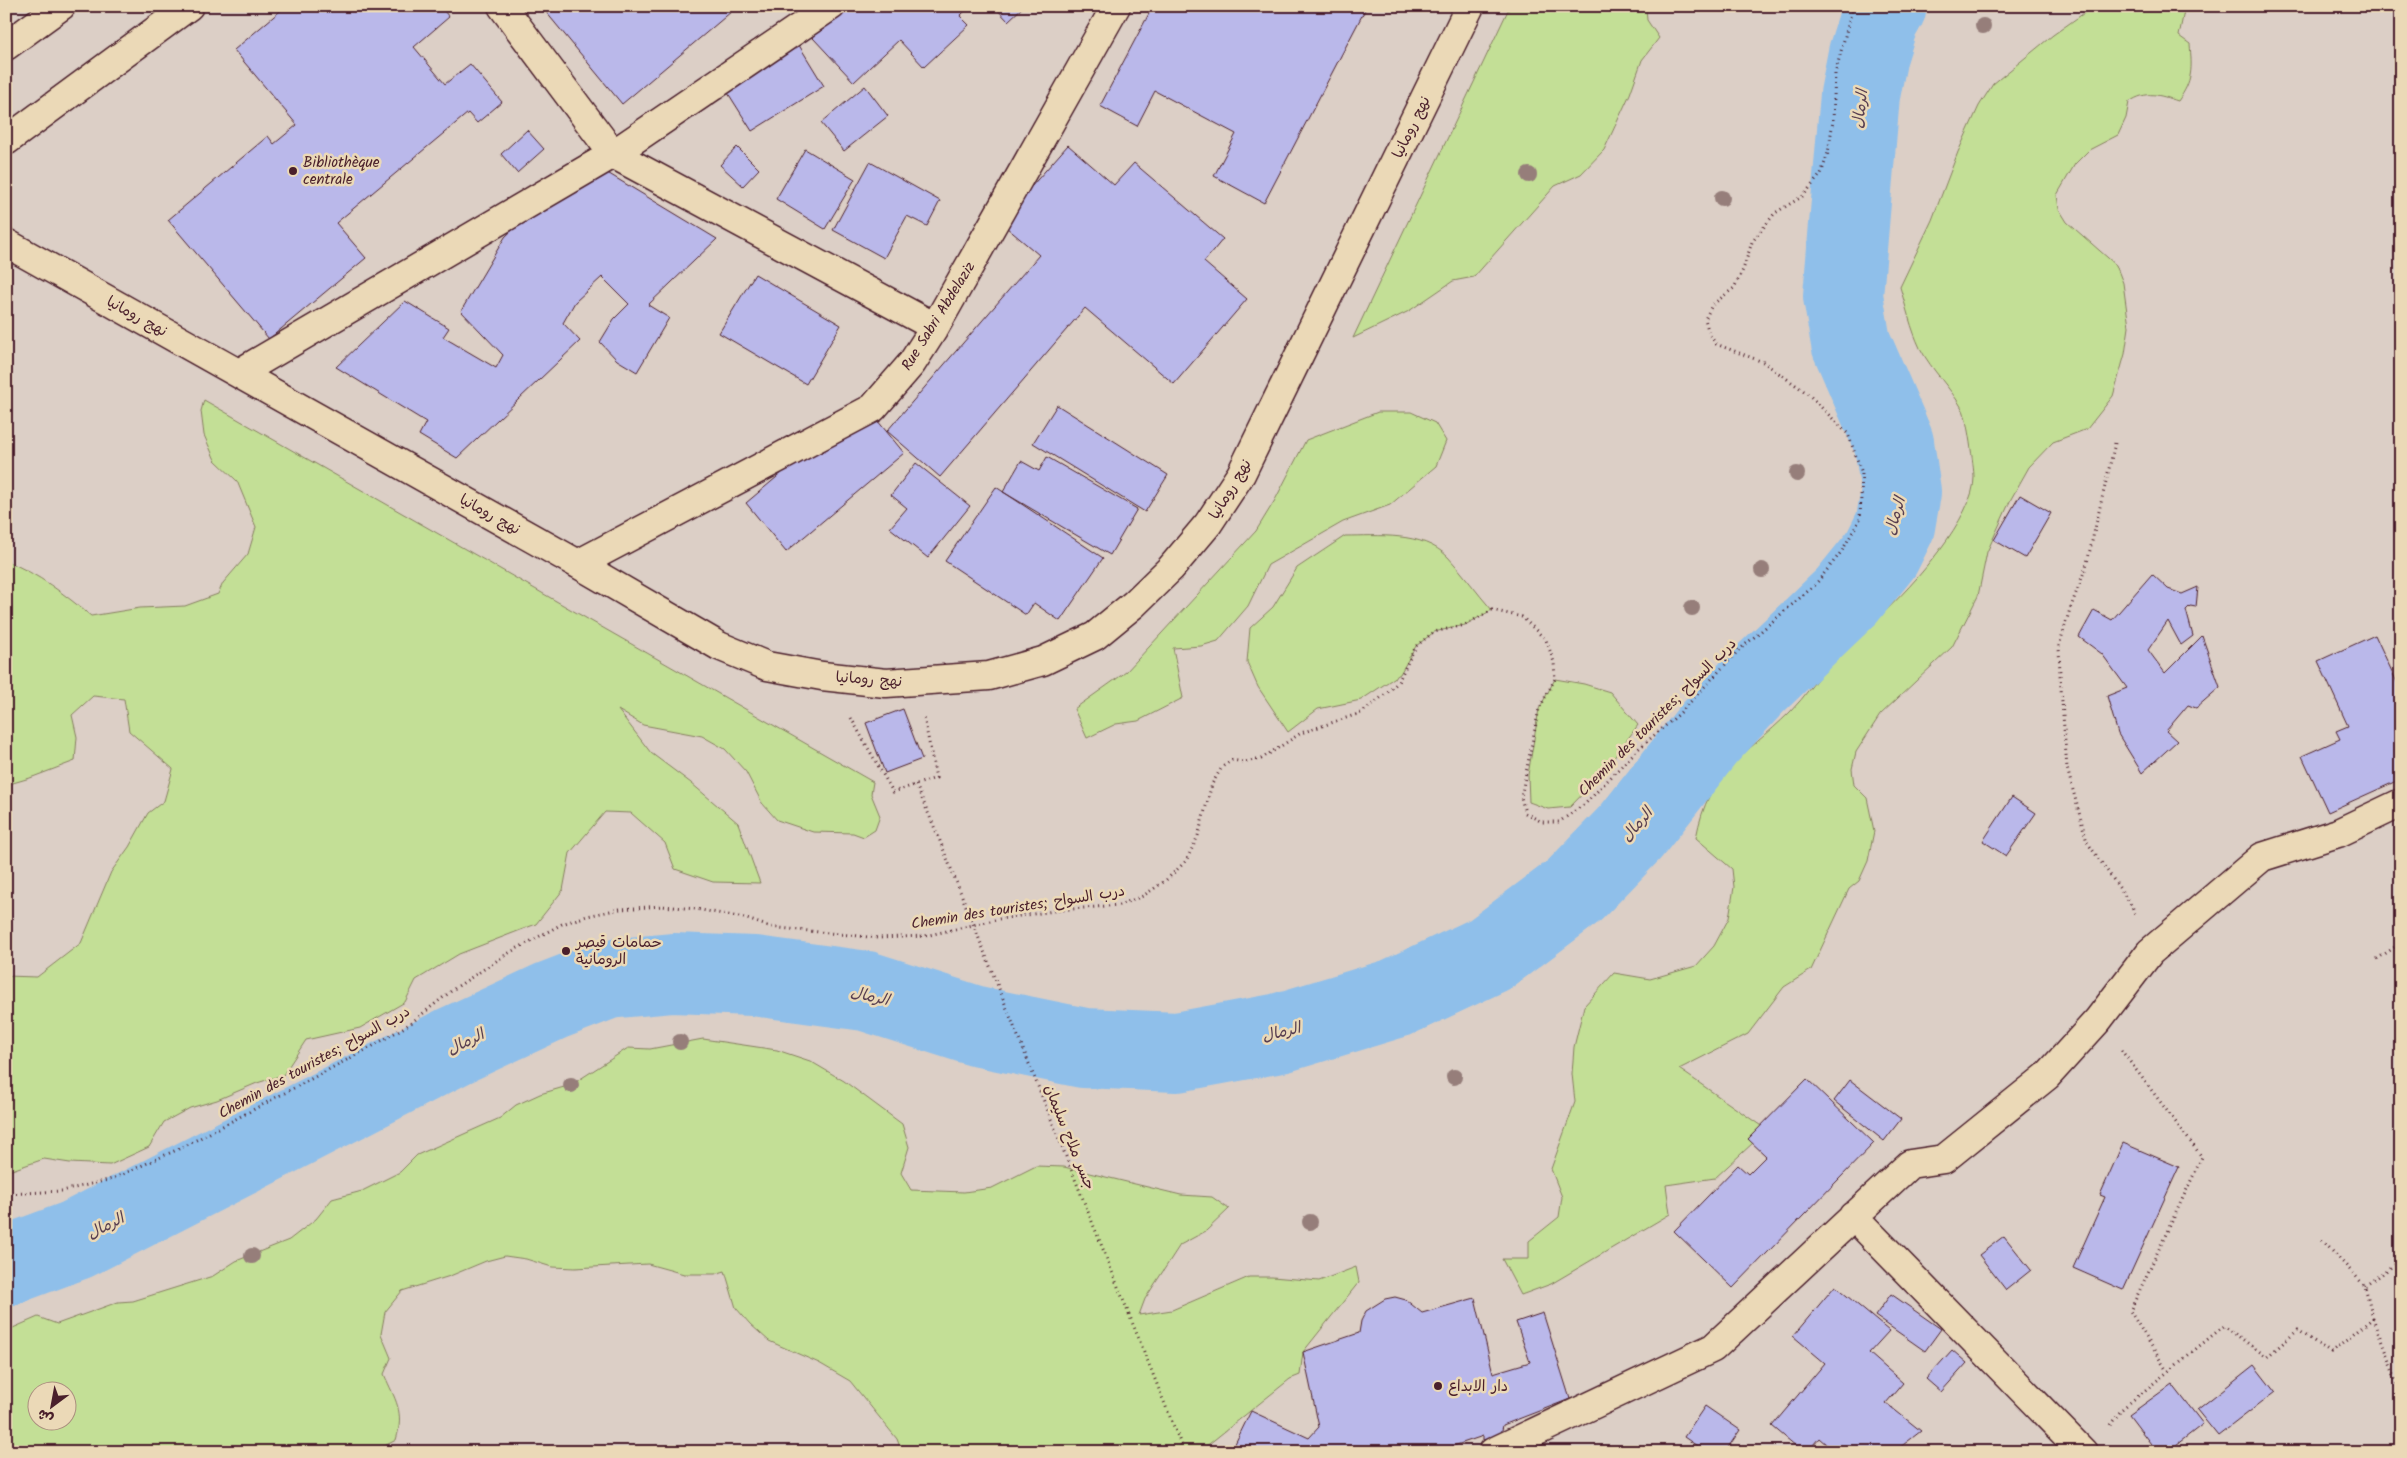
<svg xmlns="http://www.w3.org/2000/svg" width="2407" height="1458" font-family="Kalam,'Playpen Sans Arabic',sans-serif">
	<rect width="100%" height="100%" fill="#dccfc6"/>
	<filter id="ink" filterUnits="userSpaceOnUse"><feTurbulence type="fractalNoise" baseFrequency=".02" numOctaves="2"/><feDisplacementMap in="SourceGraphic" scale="10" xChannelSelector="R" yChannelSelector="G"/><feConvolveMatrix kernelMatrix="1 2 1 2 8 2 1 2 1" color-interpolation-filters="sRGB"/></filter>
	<g filter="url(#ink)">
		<path fill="#c3df96" stroke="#867f60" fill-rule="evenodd" d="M1510,6H1646L1647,20L1659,38L1642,60L1630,94L1604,150L1581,174L1555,186L1474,277L1453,281L1409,311L1353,338Z
			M2094,6H2185L2179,36L2190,44C2192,69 2193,80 2178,101C2159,95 2147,90 2129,102L2126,118L2118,135L2089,150L2075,164L2057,195L2059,209L2067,222L2116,265L2123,283L2129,327L2125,354L2113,396L2087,429L2053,442L2029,467L2011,499L1987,552L1978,596L1952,647L1880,715L1856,752L1852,769L1854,785L1867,798L1874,831L1868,861L1859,881L1849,889L1811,970L1784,987L1748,1034L1679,1069L1767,1130L1715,1178L1666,1185L1670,1214L1551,1284L1521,1295L1502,1259H1529V1241L1559,1217L1562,1197L1551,1169L1575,1102L1572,1074L1574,1047L1584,1006L1614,973L1650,979L1696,966L1714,946L1729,918L1734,887L1732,869L1696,838C1709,768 1744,758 1790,712C1806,696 1818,676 1833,659C1847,642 1867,629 1883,613C1912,587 1975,516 1974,477C1974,467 1967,418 1963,410C1951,388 1932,371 1920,348C1911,329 1906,307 1900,287L1932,220L1958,152L1979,106L1993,84L2053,35Z
			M204,400L873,782L871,794L880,816L875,830L864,837L853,833L813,832L777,820L762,803L746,772L725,749L702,736L643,725L618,710L651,753L691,783L738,823L760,883L713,882L675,869L665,843L631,813L605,812L570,853L563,890L536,924L459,954L416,980L405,1002L360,1028L306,1040L283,1075L257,1083L217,1100L190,1108L164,1122L149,1147L110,1165L70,1163L44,1159L6,1172V976L37,977L81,943L111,872L129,847L148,813L164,801L173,769L129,731L124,699L93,696L72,715L77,737L75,761L30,778L6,785V561C39,574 64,594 91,616L140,608L185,606L218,594L223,583L248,554L256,527L237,481L215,460L204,435L201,411Z
			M1378,412H1411L1435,423L1446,441L1436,466L1390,505L1343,522L1268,565L1248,606L1218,641L1201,646L1173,648L1183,698L1138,721L1116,724L1087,738L1074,709L1126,672L1256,531L1275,500L1306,440Z
			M1345,536C1378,536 1422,531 1448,557C1463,573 1477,593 1492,610L1465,625L1434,632L1416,646L1400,674L1361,700L1318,709L1288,732L1258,687L1247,662L1250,628L1273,607L1297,568Z
			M1555,679L1584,684L1610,692L1638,725L1602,774L1570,807L1548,809L1529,802L1528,775L1539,709Z
			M703,1039L777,1050L810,1061L844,1081L902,1124L909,1147L901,1173L911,1190L964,1192L992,1188L1036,1166L1064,1167L1181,1195L1212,1197L1229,1209L1206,1231L1180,1245L1145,1299L1139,1315L1172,1310L1249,1277H1272L1319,1281L1356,1267L1359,1282L1303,1352L1300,1375L1290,1379L1199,1452H902L897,1439L850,1381L819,1363L769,1341L750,1324L736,1308L725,1271L715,1274H684L648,1264L575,1268L552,1267L526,1259L505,1256L486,1261L450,1276L402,1291L385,1312L381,1334L391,1358L384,1374C395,1400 405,1411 396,1440L373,1452H6V1331L38,1317L57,1324L118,1302L133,1301L213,1276L236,1261L289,1240L316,1219L332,1199L362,1191L400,1172L417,1155L500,1118L516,1105L540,1094L571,1085L628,1048L650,1049ZM38,1390H68V1420H38Z"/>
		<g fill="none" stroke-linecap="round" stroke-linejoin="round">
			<path stroke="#8fbfea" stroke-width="80" d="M6,1266L76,1240L454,1046L551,1001L608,979L673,973L754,976L866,991L976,1026L1084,1048L1177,1052L1280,1033L1396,998L1490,954L1574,891L1631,832L1706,737L1755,684L1847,596L1881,554L1895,526L1901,492L1894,443L1851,343L1843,296L1860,95L1868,54L1878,22L1887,6"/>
		</g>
		<path fill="#bab8ea" stroke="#4a1f2b" d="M286,6H440L449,17L414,47L445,84L470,64L502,102L477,123L468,113L336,223L366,258L269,339L168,220L268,136L274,144L297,125L234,50Z
			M541,6H738L622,104Z
			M841,6L845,10L849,6H970L960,16L969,25L924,67L899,40L854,82L800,24Z
			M994,6H1024L1008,21Z
			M1153,6H1367L1264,203L1214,176L1236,134L1155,91L1137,126L1100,106Z
			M794,37L824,86L752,131L721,82Z
			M865,86L888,116L844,151L821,123Z
			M527,130L544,149L517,173L501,154Z
			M1068,145L1114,185L1134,163L1223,239L1204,262L1247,299L1174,384L1085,308L940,477L887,431L1039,255L1000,222Z
			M737,147L759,169L743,186L720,165Z
			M805,149L855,179L825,229L776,199Z
			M586,160L717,239L648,305L669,318L637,372L617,360L600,342L614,319L629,304L602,277L575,302L563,323L580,341L457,458L419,435L426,422L336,367L405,301L449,328L443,337L496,368L503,355L461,311L505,237Z
			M870,162L940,201L927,226L907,216L884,258L833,230Z
			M755,274L841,325L806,384L719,333Z
			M864,404L904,453L786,552L746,503Z
			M1057,405L1168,475L1145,512L1033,443Z
			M1047,457L1137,509L1110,555L1003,492L1021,461L1039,471Z
			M916,463L970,506L928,558L890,528L907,508L891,495Z
			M996,487L1103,558L1060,621L1034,603L1026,615L945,561Z
			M2020,495L2051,513L2025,558L1994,540Z
			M2152,574L2168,589L2182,594L2198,587L2196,607L2190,606L2186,610L2193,636L2181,645L2168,621L2148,650L2165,673L2202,636L2220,687L2196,708L2188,705L2166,731L2177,741L2142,773L2118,734L2107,696L2127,688L2102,654L2079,637L2094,610L2112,620Z
			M2375,635L2401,691V779L2328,812L2302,756L2340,739L2336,731L2348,726L2318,661Z
			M903,709L922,759L885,773L866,723Z
			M2012,797L2036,813L2006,856L1983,841Z
			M1807,1079L1874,1143L1733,1288L1674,1231L1738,1165L1748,1174L1766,1156L1748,1139Z
			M1850,1080L1901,1119L1884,1141L1834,1101Z
			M2123,1143L2179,1167L2123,1290L2073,1268L2105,1197L2100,1195Z
			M2004,1236L2031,1270L2006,1290L1979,1255Z
			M1835,1286L1889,1331L1869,1353L1903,1383L1886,1403L1921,1431L1894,1452H1835L1819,1438L1807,1452H1803L1772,1426L1825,1363L1793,1336Z
			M1891,1294L1941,1329L1925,1351L1875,1316Z
			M1395,1297L1406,1300L1422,1313L1475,1298L1493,1373L1530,1362L1516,1322L1543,1313L1570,1399L1503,1425L1501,1435L1483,1440V1436L1436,1452H1231L1251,1411L1309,1438L1319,1427L1303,1352L1359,1333L1361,1321L1366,1311L1385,1299Z
			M1952,1350L1967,1363L1941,1392L1926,1379Z
			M2254,1365L2275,1392L2218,1436L2197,1410Z
			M2172,1384L2203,1424L2167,1452H2157L2129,1415Z
			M1705,1406L1740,1430L1725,1452H1706L1684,1437Z"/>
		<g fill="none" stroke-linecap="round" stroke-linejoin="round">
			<g stroke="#4a1f2b" stroke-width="31">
				<path id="minor" d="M502,6L613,154L935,327
					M6,243L578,564L719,646L767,666L822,676L886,683L989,676L1043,661L1095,636L1134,604L1171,568L1208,524L1241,474L1470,6
					M239,373L613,154L831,6
					M578,564L873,408L912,363L935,327L1116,6
					M1853,1216L2083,1452
					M1493,1452L1713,1348L1910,1164L1944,1159L2047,1076L2098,1020L2150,952L2262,857L2338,833L2401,803"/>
			</g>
			<g stroke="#4a1f2b" stroke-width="31">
				<path id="major" d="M6,46L61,6
					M6,141L189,6"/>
			</g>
			<path stroke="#4a1f2b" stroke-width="3" stroke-dasharray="1 4" stroke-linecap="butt" d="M2115,443L2086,567L2070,609L2059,646L2060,675L2067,768L2087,842L2132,906L2135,914
				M851,718L893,792L936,778L924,717
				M916,785L936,831
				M2377,959L2401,943
				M2121,1050L2202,1157L2130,1311L2167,1371
				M6,1194L62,1191L112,1179L183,1147L373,1046L411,1023L455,988L507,954L562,924L587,916L620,909L662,906L696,909L744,918L770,927L878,938L925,936L999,919L1061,910L1119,905L1143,896L1165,881L1186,861L1198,836L1212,784L1222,767L1232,760L1244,762L1261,759L1301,733L1361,713L1387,693L1398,682L1416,646L1434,632L1465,625L1492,610L1522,617L1546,640L1554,662L1555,679L1539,709L1521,797L1525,813L1542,822H1559L1586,803L1636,751L1679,714L1739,650L1815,585L1842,551L1860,519L1862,473L1848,434L1807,393L1763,362L1716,344L1709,334L1705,319L1712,305L1734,288L1743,270L1752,242L1775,213L1803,196L1821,174L1828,153L1833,121L1835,74L1853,6
				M2322,1240L2365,1286L2373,1318
				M2365,1286L2401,1259
				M2110,1425L2122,1409L2224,1326L2267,1357L2298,1330L2331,1353L2373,1318L2401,1394"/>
			<use href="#minor" stroke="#ebd9b7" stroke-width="28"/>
			<use href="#major" stroke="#ebd9b7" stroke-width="28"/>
			<path stroke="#4a1f2b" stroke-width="3" stroke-dasharray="1 4" stroke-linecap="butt" d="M936,831L1184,1452"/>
		</g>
		<g fill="#967e7a">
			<circle cx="1983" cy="26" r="8"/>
			<circle cx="1529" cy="175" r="8"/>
			<circle cx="1722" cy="198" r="8"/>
			<circle cx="1797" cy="474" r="8"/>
			<circle cx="1762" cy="570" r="8"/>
			<circle cx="1692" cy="608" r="8"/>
			<circle cx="680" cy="1042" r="8"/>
			<circle cx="1454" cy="1077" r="8"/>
			<circle cx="571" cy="1085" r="8"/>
			<circle cx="1310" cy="1222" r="8"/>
			<circle cx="252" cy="1256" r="8"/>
		</g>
	</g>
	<g fill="#4a1f2b" stroke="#ebd9b7" stroke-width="2">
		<circle cx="293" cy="171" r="5"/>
		<circle cx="566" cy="951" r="5"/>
		<circle cx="1438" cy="1386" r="5"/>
	</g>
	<g text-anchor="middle" stroke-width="5" stroke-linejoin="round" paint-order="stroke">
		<g font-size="15" fill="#4a1f2b" stroke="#ebd9b7">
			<text transform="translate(1411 127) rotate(-64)" y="5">نهج رومانيا</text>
			<text transform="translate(137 316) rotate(29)" y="5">نهج رومانيا</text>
			<text transform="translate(938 316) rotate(-58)" y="5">Rue Sabri Abdelaziz</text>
			<text transform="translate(1230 489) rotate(-59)" y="5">نهج رومانيا</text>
			<text transform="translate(490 514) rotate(29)" y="5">نهج رومانيا</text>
			<text transform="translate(869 679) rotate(4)" y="5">نهج رومانيا</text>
			<text transform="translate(1657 717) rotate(-45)" y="5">Chemin des touristes; درب السواح</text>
			<text transform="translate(1018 907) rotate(-9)" y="5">Chemin des touristes; درب السواح</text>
			<text transform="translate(314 1062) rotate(-29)" y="5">Chemin des touristes; درب السواح</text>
			<text transform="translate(1070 1137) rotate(68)" y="5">جسر ملاح سليمان</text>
		</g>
		<g font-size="15" fill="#4a1f2b" stroke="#ebd9b7" text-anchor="start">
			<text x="303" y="167">Bibliothèque<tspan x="303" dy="17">centrale</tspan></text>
			<text x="576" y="947">حمامات قيصر<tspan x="576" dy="17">الرومانية</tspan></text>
			<text x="1448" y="1391">دار الابداع</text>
		</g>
		<g font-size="16" font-style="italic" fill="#583f51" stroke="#ebd9b7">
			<text transform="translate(1859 109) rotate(-83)" y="6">الرمال</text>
			<text transform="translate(1894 516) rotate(-74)" y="6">الرمال</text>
			<text transform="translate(1636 824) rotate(-50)" y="6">الرمال</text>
			<text transform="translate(870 995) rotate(13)" y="6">الرمال</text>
			<text transform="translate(1281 1031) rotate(-14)" y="6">الرمال</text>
			<text transform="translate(465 1041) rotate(-26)" y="6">الرمال</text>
			<text transform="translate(105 1225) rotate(-27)" y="6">الرمال</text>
		</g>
	</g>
	<rect width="2407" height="1458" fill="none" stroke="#ebd9b7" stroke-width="25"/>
	<rect x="12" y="12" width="2382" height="1433" fill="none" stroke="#4a1f2b" stroke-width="2" filter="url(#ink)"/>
	<g transform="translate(52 1406) rotate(212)"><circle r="24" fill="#ebd9b7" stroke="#ab8f7f"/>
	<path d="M0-4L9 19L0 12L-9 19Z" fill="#4a1f2b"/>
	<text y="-8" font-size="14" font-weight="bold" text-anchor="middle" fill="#4a1f2b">ش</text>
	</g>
</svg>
